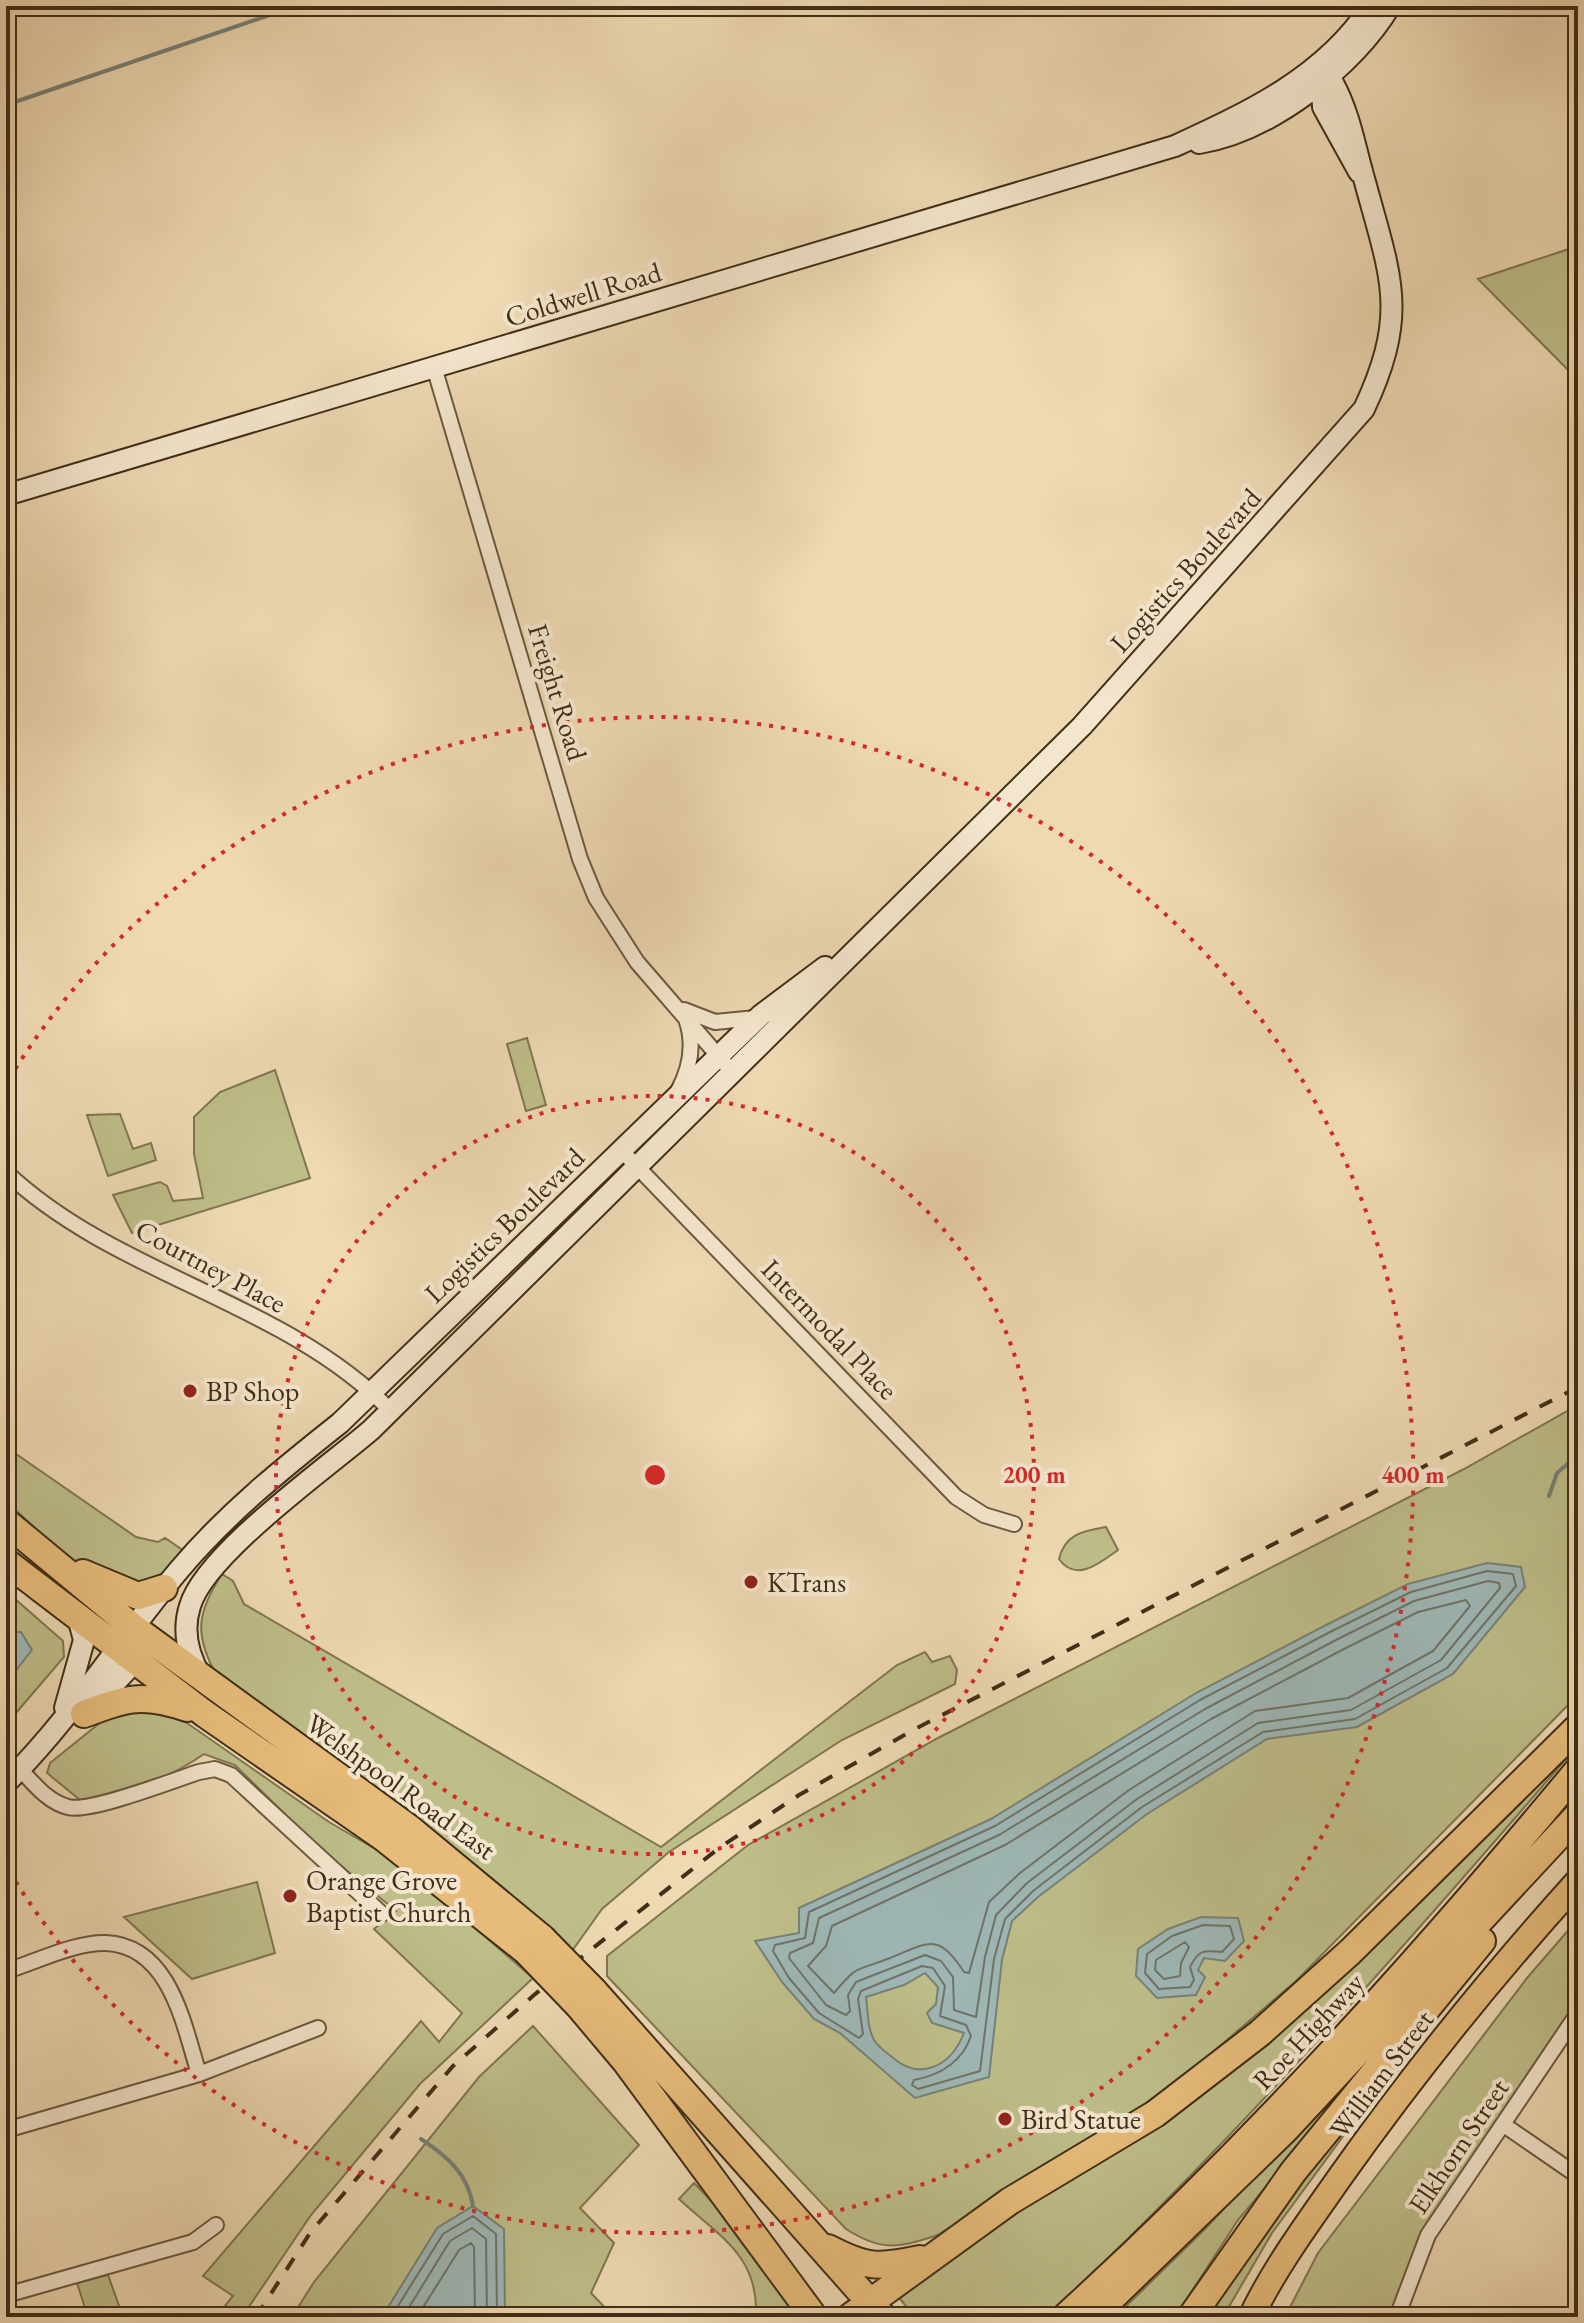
<svg xmlns="http://www.w3.org/2000/svg" width="1584" height="2323" font-family="'EB Garamond',serif">
	<rect width="100%" height="100%" fill="#eed9b3"/>
	<filter id="stains"><feTurbulence type="fractalNoise" baseFrequency=".0025" numOctaves="4"/><feColorMatrix values="0 0 0 0 .2 0 0 0 0 .09 0 0 0 0 .02 0 0 0 .5 -.17"/></filter>
	<radialGradient id="worn" r=".72"><stop offset=".6" stop-color="#630" stop-opacity="0"/><stop offset="1" stop-color="#630" stop-opacity=".3"/></radialGradient>
	<path fill="#bebe89" stroke="#7f7650" stroke-width="2" d="M1578,246V380L1478,279Z
		M527,1038L546,1105L526,1111L507,1044Z
		M275,1070L310,1178L132,1233L113,1195L160,1182L167,1186L173,1201L203,1198L194,1154V1117L220,1092Z
		M120,1114L133,1149L151,1143L156,1160L108,1176L87,1115Z
		M1578,1405V1695L1296,1981L1174,2085L938,2235C898,2248 882,2252 846,2229L607,1976V1956L748,1845L938,1738L1464,1469Z
		M6,1447L136,1537L158,1542L165,1538L184,1551L153,1583C140,1583 122,1585 110,1582C69,1569 39,1528 6,1502Z
		M1106,1527L1118,1550C1100,1563 1076,1583 1059,1559C1065,1534 1083,1531 1106,1527Z
		M222,1574L233,1581L244,1604L661,1847L897,1665L925,1652L932,1662L950,1656L957,1670L955,1684L842,1740L669,1852L602,1909L572,1951L216,1674C194,1635 197,1612 222,1574Z
		M6,1591L63,1641L64,1657L10,1720L6,1718Z
		M151,1707L187,1723L329,1822L401,1864L533,1978L420,2084L311,2215L242,2317H216L233,2296L203,2276L421,2021L439,2042L462,2013L374,1929L396,1911L318,1847L235,1765L204,1754C169,1778 124,1797 80,1800L47,1773L50,1763L106,1718Z
		M1578,1745C1408,1943 1237,2138 1047,2317H915L896,2294L945,2252L1174,2111Z
		M257,1882L275,1953L192,1979L124,1917Z
		M1578,1919V2003L1504,2125L1428,2235L1397,2317H1285L1318,2253L1527,1978Z
		M1457,1960L1238,2220L1175,2317H1115L1204,2230Z
		M1425,2025L1272,2233L1223,2317H1205L1258,2234Z
		M533,2026L639,2145L580,2208L614,2243L591,2293L614,2317H292L314,2282L479,2077Z
		M694,2183L785,2277L798,2317H756C759,2256 720,2237 679,2199Z
		M108,2275L123,2317H88L77,2283Z"/>
	<path fill="#9eb8b7" stroke="#788177" stroke-width="2" fill-rule="evenodd" d="M1487,1563L1521,1567L1525,1587L1453,1674L1357,1727L1267,1739L1147,1814L1038,1897L1012,1921L1002,1960L989,2077L915,2098L840,2033L814,2019L782,1982L755,1941L799,1933V1908L991,1819L1196,1693L1328,1624L1408,1584ZM925,1973L938,1987L936,2004L927,2013L932,2023L964,2033C951,2066 920,2082 892,2057C886,2052 878,2047 874,2040C867,2027 868,2011 866,1997L904,1985Z
		M6,1632H21L32,1650L6,1683Z
		M1201,1917L1238,1918L1244,1941L1225,1961L1204,1958L1198,1970L1205,1977L1196,1995L1157,1998L1136,1976L1138,1949L1168,1929Z
		M473,2206L504,2229L505,2317H382L437,2228Z"/>
	<g fill="none" stroke-linecap="round" stroke-linejoin="round">
		<path stroke="#6f7367" stroke-width="2" d="M1487,1571L1513,1574L1516,1586L1447,1668L1355,1719L1263,1732L1142,1807L1033,1891L1005,1919L994,1959L980,2071L918,2089L912,2085L914,2080C940,2075 962,2062 971,2036L966,2025L940,2016L945,1986L933,1968L922,1966L861,1991L858,1999L863,2034L859,2038L819,2013L789,1978L773,1951L775,1945L805,1938L809,1912L995,1826L1200,1700L1332,1631L1411,1592Z
			M1488,1581L1499,1583L1500,1588L1441,1660L1351,1710L1258,1723L1137,1799L1027,1883L996,1915L985,1957L976,2017L954,2010L953,1977L941,1961L925,1955L856,1982L848,1995L850,2011L846,2015L826,2005L789,1958L790,1953L813,1943L819,1918L999,1835L1205,1709L1336,1640L1414,1601Z
			M1466,1600L1470,1606L1433,1651L1348,1698L1255,1711L1129,1790L1020,1873L989,1902L969,1973L964,1972C938,1931 928,1943 890,1958C855,1972 859,1963 834,1993L808,1966L826,1946L832,1926L1005,1845L1211,1719L1342,1650L1418,1612Z
			M1203,1925L1230,1926L1234,1939L1222,1952C1204,1950 1199,1949 1190,1967L1194,1980L1190,1987L1159,1989L1145,1973L1147,1954L1172,1936Z
			M1185,1942L1189,1947L1181,1963L1180,1976L1164,1979L1155,1970L1156,1960Z
			M391,2317L443,2234L473,2216L496,2234L497,2317
			M403,2317L450,2241L472,2228L486,2239L487,2317
			M417,2317L459,2250L471,2243L474,2247L475,2317"/>
		<path stroke="#788177" stroke-width="4" d="M6,105L296,6
			M1549,1496L1557,1473L1578,1455
			M421,2139C447,2156 468,2174 473,2206"/>
		<g stroke="#6c593e" stroke-width="18">
			<path id="street" d="M434,367L580,859L596,898L637,962L733,1073
				M684,1010L715,1022L756,1018
				M678,1091C691,1067 695,1044 686,1019
				M622,1151L956,1497L984,1515L1014,1524
				M6,1172C116,1276 283,1301 390,1410
				M20,1769C34,1784 48,1802 68,1807C90,1813 174,1780 199,1772L215,1769L231,1775L382,1914
				M6,1971C36,1962 75,1942 106,1943C171,1946 184,2027 199,2074
				M1504,2125L1578,2176
				M6,2130L199,2074L318,2028
				M6,2295L193,2242L216,2225
				M1397,2317L1428,2235L1578,2013"/>
		</g>
		<g stroke="#402e17" stroke-width="24">
			<path id="secondary" d="M1321,74L1323,107L1359,172
				M1199,143C1269,132 1354,67 1390,6
				M6,495L1175,146C1249,112 1325,77 1371,6
				M201,1677C188,1655 182,1631 190,1606C205,1554 328,1467 371,1430L1082,726L1364,409C1409,313 1391,278 1365,182C1355,148 1350,114 1333,83L1317,75L1292,85
				M65,1708L84,1640L79,1621
				M88,1711L143,1653
				M6,1783C71,1719 120,1640 179,1570C227,1513 282,1469 340,1423L761,1015L825,967"/>
		</g>
		<g stroke="#402e17" stroke-width="28">
			<path id="primary" d="M1251,2317C1275,2267 1308,2223 1340,2177C1413,2074 1493,1975 1578,1881"/>
		</g>
		<g stroke="#402e17" stroke-width="30">
			<path id="highway" d="M6,1522L134,1628L409,1828L542,1938
				M6,1562L205,1714L384,1838L526,1951
				M83,1573L138,1596L164,1588
				M84,1714C127,1698 142,1693 187,1708
				M594,1991L883,2317
				M578,2005L626,2062L814,2317
				M828,2248C866,2268 879,2268 920,2259
				M850,2317L1010,2201L1155,2114L1260,2033L1350,1952L1578,1727
				M1065,2317C1250,2149 1418,1963 1578,1770
				M1092,2317L1285,2130L1578,1815
				M1191,2317L1293,2172L1482,1941"/>
		</g>
		<use href="#street" stroke="#f4e6ce" stroke-width="14"/>
		<use href="#secondary" stroke="#f4e6ce" stroke-width="20"/>
		<use href="#primary" stroke="#e7bc7a" stroke-width="24"/>
		<use href="#highway" stroke="#e7bc7a" stroke-width="26"/>
		<path stroke="#402e17" stroke-width="4" stroke-dasharray="14 14" stroke-linecap="butt" d="M256,2317L310,2233L453,2066L534,1995L719,1848L799,1795L915,1729L1578,1387"/>
		<g stroke="#402e17" stroke-width="30" stroke-linecap="butt">
			<path id="highway-bridge" d="M542,1938L594,1991
				M526,1951L578,2005"/>
		</g>
		<use href="#highway-bridge" stroke="#e7bc7a" stroke-width="26"/>
	</g>
	<g fill="none" stroke="#d62828" stroke-width="4" stroke-dasharray="4 8">
		<circle cx="655" cy="1475" r="379"/>
		<path d="M9 1079A758 758 0 1 1 9 1871"/>
	</g>
	<g fill="#8f2418" stroke="#f4e6ce" stroke-width="3">
		<circle cx="190" cy="1391" r="8"/>
		<circle cx="751" cy="1582" r="8"/>
		<circle cx="290" cy="1896" r="8"/>
		<circle cx="1005" cy="2119" r="8"/>
	</g>
	<g text-anchor="middle" stroke-width="8" stroke-linejoin="round" paint-order="stroke">
		<g font-size="28" fill="#402e17" stroke="#f4e6ce">
			<text transform="translate(583 294) rotate(-17)" y="10">Coldwell Road</text>
			<text transform="translate(1185 570) rotate(-48)" y="10">Logistics Boulevard</text>
			<text transform="translate(558 692) rotate(73)" y="10">Freight Road</text>
			<text transform="translate(504 1225) rotate(-44)" y="10">Logistics Boulevard</text>
			<text transform="translate(211 1266) rotate(28)" y="10">Courtney Place</text>
			<text transform="translate(830 1329) rotate(46)" y="10">Intermodal Place</text>
			<text transform="translate(401 1786) rotate(36)" y="10">Welshpool Road East</text>
			<text transform="translate(1308 2031) rotate(-47)" y="10">Roe Highway</text>
			<text transform="translate(1381 2074) rotate(-53)" y="10">William Street</text>
			<text transform="translate(1458 2146) rotate(-56)" y="10">Elkhorn Street</text>
		</g>
		<g font-size="28" fill="#402e17" stroke="#f4e6ce" text-anchor="start">
			<text x="206" y="1401">BP Shop</text>
			<text x="767" y="1592">KTrans</text>
			<text x="306" y="1890">Orange Grove<tspan x="306" dy="32">Baptist Church</tspan></text>
			<text x="1021" y="2129">Bird Statue</text>
		</g>
	</g>
	<circle cx="655" cy="1475" r="12" fill="#d62828" stroke="#f4e6ce" stroke-width="4"/>
	<g font-size="24" text-anchor="middle" font-weight="bold" fill="#d62828" stroke="#f4e6ce" stroke-width="8" stroke-linejoin="round" paint-order="stroke">
		<text x="1034" y="1483">200 m</text>
		<text x="1413" y="1483">400 m</text>
	</g>
	<rect width="1584" height="2323" fill="none" stroke="#eed9b3" stroke-width="32"/>
	<rect x="8" y="8" width="1568" height="2307" fill="none" stroke="#402e17" stroke-width="4"/>
	<rect x="16" y="16" width="1552" height="2291" fill="none" stroke="#402e17" stroke-width="2"/>
	<rect width="100%" height="100%" filter="url(#stains)"/>
	<rect width="100%" height="100%" fill="url(#worn)"/>
</svg>
